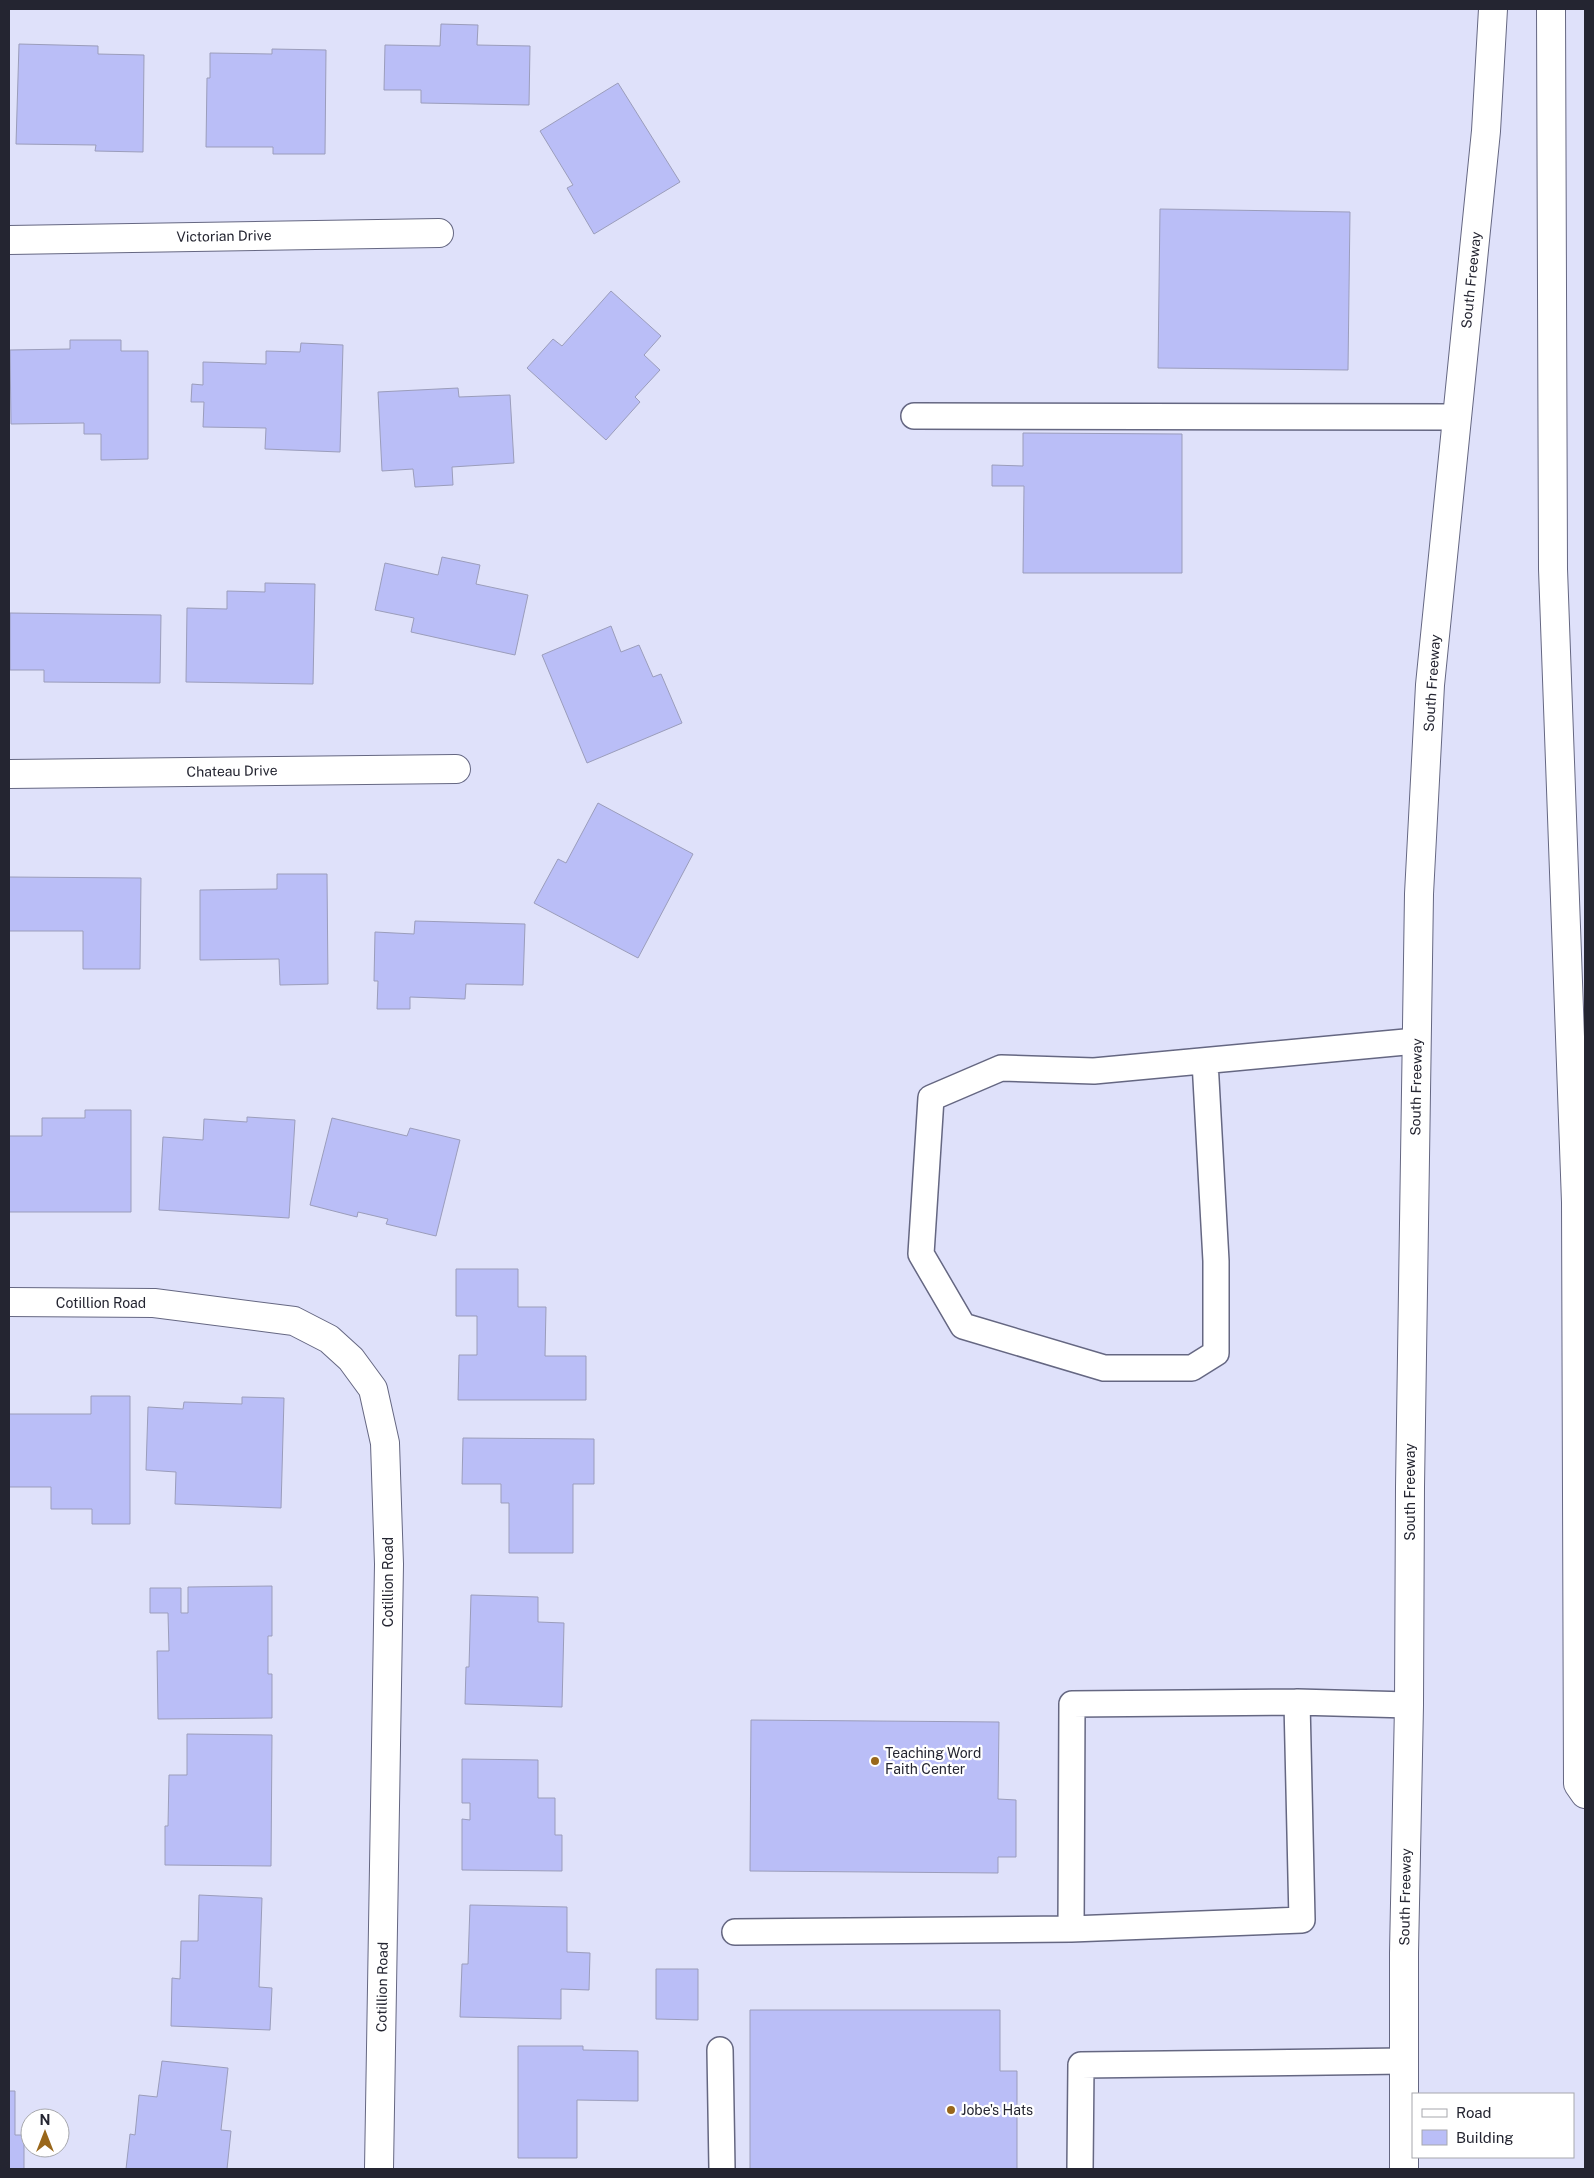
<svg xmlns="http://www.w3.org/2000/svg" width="1594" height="2178" font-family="'Public Sans',sans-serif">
	<rect width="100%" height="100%" fill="#dfe1fa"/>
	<path fill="#babef7" stroke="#9b9dbb" d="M441,24L478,25L477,45L530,46L529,105L421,103V90H384L385,45L440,46Z
		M19,44L98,46V54L144,55L143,152L95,151L96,145L16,144Z
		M272,49L326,50L325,154H273V147H206L207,78H210V53L272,54Z
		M618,83L680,182L594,234L567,188L573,185L540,131Z
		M1160,209L1350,212L1348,370L1158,368Z
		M611,291L661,336L644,355L660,370L635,397L640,402L606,440L527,368L553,339L562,346Z
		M70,340H121V351H148V459L101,460V434H84V423L11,424L10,350L70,349Z
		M301,343L343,345L340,452L265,449L266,428L203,427L204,402H191L192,384L203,385V362L266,364V351L300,352Z
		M458,388L459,397L510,395L514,463L452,467L453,485L415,487L413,469L382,471L378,392Z
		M1023,433L1182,434V573H1023L1024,486H992V465L1023,466Z
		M442,557L480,565L476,584L528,595L515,655L411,632L414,618L375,610L385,563L438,575Z
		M265,583L315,584L313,684L186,682L187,608L227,609V591L265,592Z
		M10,613L161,615L160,683L44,682V670H10Z
		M611,626L621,652L639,645L653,677L661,674L682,723L587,763L542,655Z
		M598,803L693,854L638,958L534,903L558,859L566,863Z
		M277,874H327L328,984L280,985L279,959L200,960V890L277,889Z
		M9,877L141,878L140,969H83V931H9Z
		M415,921L525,924L523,985L466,984L465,999L410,997V1009H377L378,981H374L375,932L414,934Z
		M85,1110H131V1212H9V1136H42V1118H85Z
		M247,1117L295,1120L289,1218L159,1210L163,1137L203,1140L204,1119L247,1122Z
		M332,1118L407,1136L410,1128L460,1140L436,1236L386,1224L388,1219L358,1212L357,1217L310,1205Z
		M456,1269H518V1307H546L545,1356H586V1400H458L459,1355H477V1316H456Z
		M91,1396H130V1524H92V1509H51V1487H9V1414H91Z
		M242,1397L284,1398L281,1508L175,1504L176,1472L146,1470L148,1407L183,1409L184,1402L242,1404Z
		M463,1438L594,1439V1484H573V1553H509V1503H501V1484H462Z
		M272,1586V1636H268V1674H272V1718L158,1719L157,1651H169L168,1613H150V1588H181V1613H188V1587Z
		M471,1595L538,1597V1622L564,1623L562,1707L465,1704L466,1667H469Z
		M751,1720L999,1722L998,1799L1016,1800V1857H998V1873L750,1871Z
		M187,1734L272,1735L271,1866L165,1865V1826H168L169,1775H187Z
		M462,1759L538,1760V1798H555V1835H562V1871L462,1870V1819L470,1820V1803H462Z
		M199,1895L262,1898L259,1987L272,1988L270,2030L171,2026L172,1978L180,1979L181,1941H198Z
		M470,1905L567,1907V1952L590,1953L589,1990L561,1989V2019L460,2017L462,1964H468Z
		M656,1969H698V2020L656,2019Z
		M750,2010H1000V2071H1017V2169H750Z
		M518,2046H583V2050L638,2051V2101L577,2100V2158H518Z
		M162,2061L228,2068L221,2130L231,2131L227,2169H126L130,2134L135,2135L139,2095L157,2097Z
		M9,2091H15V2135H24V2169H9Z"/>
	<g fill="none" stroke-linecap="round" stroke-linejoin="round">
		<g stroke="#656782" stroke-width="28">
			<path id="service" d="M914,416L1457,417
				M1205,1061L1216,1261V1353L1192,1368H1104L963,1326L921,1254L931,1098L1001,1068L1094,1071L1416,1041
				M1297,1702L1302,1920L1071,1929L1072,1704L1297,1702L1409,1705
				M735,1932L1071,1929
				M720,2050L722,2169
				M1080,2169L1081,2065L1404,2061"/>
		</g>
		<g stroke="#656782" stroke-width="30">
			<path id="minor" d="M9,240L439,233
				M9,774L456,769
				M9,1302L154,1303L294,1321L329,1339L351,1359L373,1389L385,1443L389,1564L379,2169"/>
		</g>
		<g stroke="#656782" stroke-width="30">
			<path id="secondary" d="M1404,2169V1953L1409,1705L1410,1487L1419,894L1430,685L1486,131L1493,9"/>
		</g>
		<g stroke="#656782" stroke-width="30">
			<path id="motorway" d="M1551,9L1553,569L1576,1202L1578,1784L1585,1794"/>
		</g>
		<use href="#service" stroke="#fff" stroke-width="25"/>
		<use href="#minor" stroke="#fff" stroke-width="28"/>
		<use href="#secondary" stroke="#fff" stroke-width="28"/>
		<use href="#motorway" stroke="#fff" stroke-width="28"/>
	</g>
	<g fill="#99671b" stroke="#fff" stroke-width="2">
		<circle cx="875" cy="1761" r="5"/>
		<circle cx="951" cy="2110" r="5"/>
	</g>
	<g text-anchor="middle" stroke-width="4.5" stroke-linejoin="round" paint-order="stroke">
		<g font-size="14" fill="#242531" stroke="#fff">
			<text transform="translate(224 236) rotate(-1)" y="5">Victorian Drive</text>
			<text transform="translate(1471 280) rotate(-84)" y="5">South Freeway</text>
			<text transform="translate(1432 683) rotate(-86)" y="5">South Freeway</text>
			<text transform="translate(232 771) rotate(-1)" y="5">Chateau Drive</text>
			<text transform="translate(1416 1087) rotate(-89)" y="5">South Freeway</text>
			<text x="101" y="1308">Cotillion Road</text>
			<text transform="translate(1410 1492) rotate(-90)" y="5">South Freeway</text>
			<text transform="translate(388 1582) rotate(-90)" y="5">Cotillion Road</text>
			<text transform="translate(1405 1897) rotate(-89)" y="5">South Freeway</text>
			<text transform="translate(382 1987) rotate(-89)" y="5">Cotillion Road</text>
		</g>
		<g font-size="14" fill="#242531" stroke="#fff" text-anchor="start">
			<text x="885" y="1758">Teaching Word<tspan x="885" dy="16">Faith Center</tspan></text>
			<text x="961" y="2115">Jobe's Hats</text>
		</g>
	</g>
	<rect width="1594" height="2178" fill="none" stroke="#242531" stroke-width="20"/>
	<rect x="1412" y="2093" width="162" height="65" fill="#ffffff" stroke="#a7a8ad"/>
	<rect x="1422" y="2109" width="25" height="8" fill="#ffffff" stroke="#a7a8ad"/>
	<text x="1456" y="2118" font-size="15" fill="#242531">Road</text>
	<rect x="1422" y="2130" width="25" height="15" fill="#babef7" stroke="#a7a8ad"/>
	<text x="1456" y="2143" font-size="15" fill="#242531">Building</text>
	<g transform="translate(45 2133)"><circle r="24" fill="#ffffff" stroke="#a7a8ad"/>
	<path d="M0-4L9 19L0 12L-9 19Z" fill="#99671b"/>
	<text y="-8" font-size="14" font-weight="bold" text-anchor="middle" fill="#242531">N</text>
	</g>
</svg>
